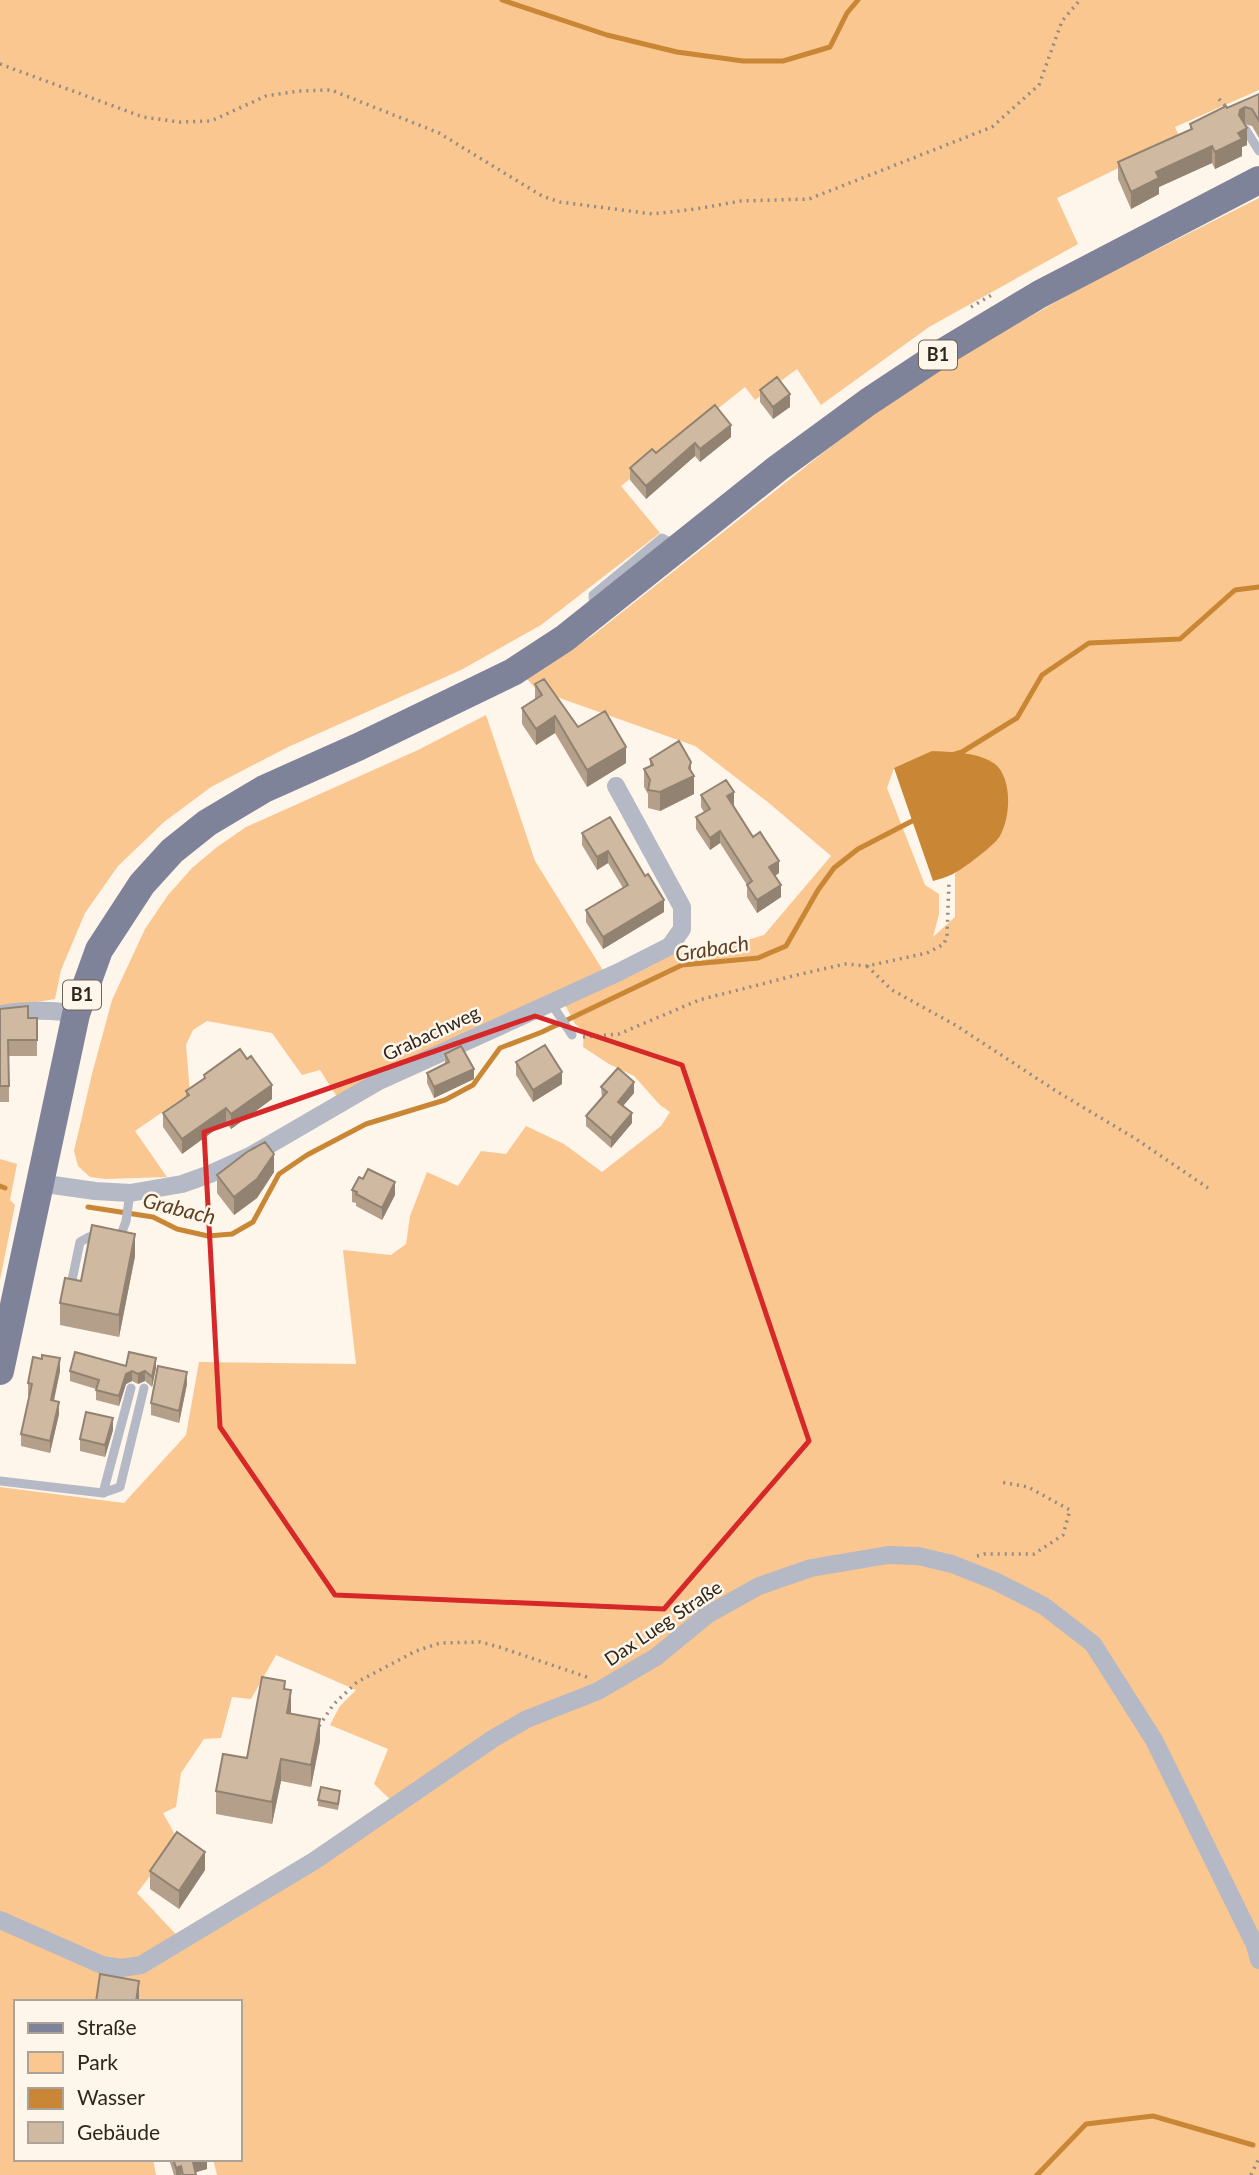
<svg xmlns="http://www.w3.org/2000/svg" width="1259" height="2175" font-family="Lato,sans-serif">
	<rect width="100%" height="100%" fill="#fef5eb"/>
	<path fill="#fac791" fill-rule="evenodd" d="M0,0H1259V90L1175,127L1180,138L1057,198L1078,244L929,327L821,405L797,369L755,400L745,387L621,486L660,533L541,625L461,670L288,747L211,787L164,822L118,866L85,913L61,970L55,999L0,1008Z
		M1259,198V2175H217L213,2159H240V2002H16V2159H153L156,2175H0V1487L124,1503L186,1435L199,1362L356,1364L343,1250L391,1255L406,1244L410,1216L427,1172L458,1186L481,1151L506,1154L526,1126L564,1144L602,1172L661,1126L670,1112L660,1105L634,1076L609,1064L583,1047L584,1031L575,1024L558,991L377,1074L337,1097L320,1070L302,1075L272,1033L207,1021L193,1030L186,1045L190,1093L135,1131L167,1177L106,1179L90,1177L78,1166L74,1151L92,1074L112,1000L145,929L168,895L192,868L217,847L246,827L418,750L486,715L535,861L604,972L674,952L731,945L764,935L831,856L769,803L695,746L537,690L527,679L592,636L858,425L973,349L1084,286ZM894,768L999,838L955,873V917L933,937L939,914V894L925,885L887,788ZM276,1655L356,1690L340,1706L330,1725L388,1749L374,1784L400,1809L187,1946L137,1893L178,1840L163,1813L176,1807L181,1773L204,1739L221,1738L232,1697L251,1699Z
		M0,1159L17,1164L10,1200L15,1205L0,1280Z"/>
	<path fill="#c98736" d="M932,751C950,752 986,752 999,768C1012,785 1010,818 1000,836C995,845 963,869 953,874C947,877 940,879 933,881L894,768Z"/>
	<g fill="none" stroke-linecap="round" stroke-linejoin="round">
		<path stroke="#c98736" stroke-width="5" d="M502,0L607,35L677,52L743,61H783L830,47L847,13L858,0
			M955,754L962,752L1017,718L1042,675L1089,643L1180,639L1235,590L1259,587
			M0,1186L5,1188
			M88,1207L153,1217L177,1229L208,1236L232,1234L253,1222L279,1174L307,1155L366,1124L445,1100L473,1085L500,1048L542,1032L682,965L758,958L786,946L818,890L834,868L858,849L916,819
			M1037,2175L1086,2124L1153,2116L1253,2145"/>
		<path stroke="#948b82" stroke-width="3.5" stroke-dasharray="2 5" stroke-linecap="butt" d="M0,64L143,117L180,122L211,121L266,96L299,91L331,90L439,133L542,196L560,202L653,214L696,209L741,201L809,199L992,127L1039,85L1062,21L1080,0
			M1219,99L1229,110
			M971,307L995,293
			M867,966L892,990L957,1026L1056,1091L1136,1139L1208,1188
			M583,1037L619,1034L699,1000L801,974L845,964L867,966L927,953L944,944L947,936L949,882
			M977,1556L984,1554H1034L1063,1535L1070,1510L1028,1487L1001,1482
			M319,1726L333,1705L357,1682L416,1651L440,1643L480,1642L499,1647L587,1677
			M1251,2175L1259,2158"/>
		<path stroke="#b5b8c5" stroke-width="9" d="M1246,130L1259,151
			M594,609L593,595L662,538L676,545
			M551,1003L572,1035
			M114,1235H121L126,1221L130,1193
			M71,1285L80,1242L89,1237L100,1236
			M0,1481L103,1493L131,1388
			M103,1493L120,1487L144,1388"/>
		<path stroke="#b5b8c5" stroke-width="18" d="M0,1014C26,1010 50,1009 76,1014
			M39,1183L95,1191L130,1193L182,1184L210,1174L250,1156L379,1081L619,972L670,946L682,929V907L616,786
			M0,1920L102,1965L121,1968L141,1965L314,1861L494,1738L527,1719L598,1691L656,1657L707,1615L759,1586L811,1568L888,1555L918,1556L952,1564L995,1581L1044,1606L1093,1644L1154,1740L1255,1945L1259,1960"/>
		<path stroke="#7f839a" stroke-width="28" d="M0,1371L76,1014L99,950L142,884L172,851L207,823L264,789L358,747L513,672L565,638L778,468L868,402L945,351L1040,294L1259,180"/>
	</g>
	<path fill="#b39f8a" d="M1259,94V138L1252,126L1244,124L1247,145L1242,147V156L1215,169L1212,163L1159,187V194L1131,209L1118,179V162L1190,130V124L1227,108Z
		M760,390L790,407L773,419L760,402Z
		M715,405L731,437L700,462L695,456L646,499L630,480V468L656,453Z
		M535,684L578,727L626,763L587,787L555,733L536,745L522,724V708L535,700Z
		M650,759L691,772L694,794L660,811L648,808V794L644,787V769L650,766Z
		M701,795L734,805H733L753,837L779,873L775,876L781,897L757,913L747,897V885L720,843L710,850L696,829V817L704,812L701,807Z
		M610,817L664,912L603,949L586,922V910L623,888L608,863L597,870L582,845V833Z
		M0,1009L28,1018H37V1056H9V1102H0Z
		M445,1054L474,1079L434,1098L427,1083V1073L445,1064Z
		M516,1062L562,1084L533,1102L516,1075Z
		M204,1075L272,1099L231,1129L226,1122L182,1154L163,1127V1113L186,1097V1091L204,1079Z
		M601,1087L634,1093L623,1106L632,1123L611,1148L586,1126V1116L602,1098Z
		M274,1172L257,1198L234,1215L217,1193V1175Z
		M352,1190L395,1195L382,1220L356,1206V1203L352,1202Z
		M135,1256L119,1337L60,1325V1303L81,1281Z
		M42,1359L60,1371L54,1401L59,1414L50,1453L21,1446V1434L29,1396H28V1383Z
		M126,1366L156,1368L152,1387L145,1381L138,1384L132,1381L126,1384L119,1406L96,1400V1389L70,1381V1371Z
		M187,1384L179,1423L151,1415V1403Z
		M113,1430L105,1457L80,1451V1439Z
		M285,1689L291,1714L320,1741L311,1787L281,1781L272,1824L216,1814V1791L247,1758Z
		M340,1797L338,1810L318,1806V1800Z
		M205,1870L179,1909L150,1889V1871Z
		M169,2159H207V2169L196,2172V2175H174Z"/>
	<path fill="#928271" d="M1245,107V123L1240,126L1239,115L1240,110Z
		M1247,128V145L1242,147V156L1215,169V152L1238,133Z
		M1212,146V163L1159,187V194L1131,209V192L1156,172Z
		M790,394V407L773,419V407Z
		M731,425V437L700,462V449Z
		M695,443V456L646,499V486Z
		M555,716V733L536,745V729Z
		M626,747V763L587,787V770Z
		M691,762V777L694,776V794L660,811V792L689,768Z
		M734,792V805L727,808V796Z
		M720,831V843L710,850V838Z
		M608,851V863L597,870V857Z
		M779,861V873L769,879V867Z
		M781,885V897L757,913V900Z
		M664,900V912L603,949V937Z
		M474,1069V1079L434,1098V1087Z
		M562,1072V1084L533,1102V1090Z
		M634,1082V1093L618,1112V1102Z
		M272,1085V1099L231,1129V1114Z
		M226,1108V1122L182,1154V1139Z
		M632,1113V1123L611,1148V1138Z
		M274,1154V1172L257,1198L234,1215V1197Z
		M395,1182V1195L382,1220V1208Z
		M135,1234V1256L119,1337V1315Z
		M60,1358V1371L51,1412V1400Z
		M156,1358V1368L152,1387V1377Z
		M132,1371V1381L126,1384L119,1406V1396L126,1374Z
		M145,1371V1381L138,1384V1374Z
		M187,1372V1384L179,1423V1411Z
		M59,1402V1414L50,1453V1441Z
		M113,1418V1430L105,1457V1445Z
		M291,1690V1712L287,1736V1713Z
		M320,1719V1741L311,1787V1765Z
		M281,1759V1781L272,1824V1802Z
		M205,1852V1870L179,1909V1891Z
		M139,1981V2002H136Z
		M201,2159H207V2169L193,2173V2162Z
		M181,2166V2175H176V2168Z"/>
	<path fill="#d0b9a1" stroke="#928271" stroke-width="2" d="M1259,94V121L1252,109L1245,107L1240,110L1239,115L1247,128L1238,133L1242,139L1215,152L1212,146L1156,172L1159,178L1131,192L1118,162L1192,129L1190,124L1226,106L1227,108Z
		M777,377L790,394L773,407L760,390Z
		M715,405L731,425L700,449L695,443L646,486L630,468L652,449L656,453Z
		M544,679L578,727L605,711L626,747L587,770L555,716L536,729L522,708L542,695L535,684Z
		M679,741L691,762L689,768L694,776L660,792L648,790L650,780L644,769L653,765L650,759Z
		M726,780L734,792L727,796L753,837L760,832L779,861L769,867L781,885L757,900L747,885L752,881L720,831L710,838L696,817L710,809L701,795Z
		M610,817L645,876L648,874L664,900L603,937L586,910L628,885L608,851L597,857L582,833Z
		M28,1006V1018H37V1040H8L9,1086H0V1009Z
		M545,1045L562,1072L533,1090L516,1062Z
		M461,1046L474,1069L434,1087L427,1073L449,1062L445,1054Z
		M240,1049L247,1059L251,1056L272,1085L231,1114L226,1108L182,1139L163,1113L189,1095L186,1091L205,1078L204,1075Z
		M618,1068L634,1082L618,1102L632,1113L611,1138L586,1116L607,1092L601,1087Z
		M265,1142L274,1154L257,1179L234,1197L217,1175L247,1152Z
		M368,1169L395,1182L382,1208L356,1194L357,1192L352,1190L359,1177L363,1179Z
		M92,1225L135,1234L119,1315L60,1303L65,1278L81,1281Z
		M75,1352L126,1366L129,1352L156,1358L152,1377L145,1371L138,1374L132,1371L126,1374L119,1396L96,1390L99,1380L70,1371Z
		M42,1355L60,1358L51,1400L59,1402L50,1441L21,1434L32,1384L28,1383L33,1357L42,1359Z
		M158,1366L187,1372L179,1411L151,1403Z
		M86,1412L113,1418L105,1445L80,1439Z
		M262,1677L285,1681L284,1689L291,1690L287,1713L320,1719L311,1765L281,1759L272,1802L216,1791L223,1754L247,1758Z
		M321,1787L340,1791L338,1804L318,1800Z
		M177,1832L205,1852L179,1891L150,1871Z
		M100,1974L139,1981L136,2002H96Z
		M173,2159H201L193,2162L196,2175H183L181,2166L176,2168Z"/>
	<path fill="none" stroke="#d62828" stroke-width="5" stroke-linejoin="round" d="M535,1016L682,1065L809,1441L664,1609L335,1595L220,1427L204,1132Z"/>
	<g text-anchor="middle" stroke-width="5" stroke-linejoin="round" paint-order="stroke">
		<g fill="#fef5eb" stroke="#6c635a" stroke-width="2">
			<rect x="919" y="340.5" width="38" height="29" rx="5"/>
			<rect x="63" y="980.5" width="38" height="29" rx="5"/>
		</g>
		<g font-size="18" font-weight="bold" fill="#2e251c">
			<text x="938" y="361">B1</text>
			<text x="82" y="1001">B1</text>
		</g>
		<g font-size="19" fill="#2e251c" stroke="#fef5eb">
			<text transform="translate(431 1033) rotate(-25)" y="7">Grabachweg</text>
			<text transform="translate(663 1623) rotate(-34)" y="7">Dax Lueg Straße</text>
		</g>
		<g font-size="21" font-style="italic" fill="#5c401f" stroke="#fef5eb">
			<text transform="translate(712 949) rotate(-9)" y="7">Grabach</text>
			<text transform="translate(179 1209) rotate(14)" y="7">Grabach</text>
		</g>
	</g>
	<rect x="14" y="2000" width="228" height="161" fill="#fef5eb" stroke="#aba298" stroke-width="2"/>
	<rect x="28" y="2023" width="35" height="10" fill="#7f839a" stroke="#aba298" stroke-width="2"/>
	<text x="77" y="2035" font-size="21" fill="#2e251c">Straße</text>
	<rect x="28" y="2052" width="35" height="21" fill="#fac791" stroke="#aba298" stroke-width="2"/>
	<text x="77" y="2070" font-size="21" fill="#2e251c">Park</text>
	<rect x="28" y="2088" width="35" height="21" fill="#c98736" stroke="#aba298" stroke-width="2"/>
	<text x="77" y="2105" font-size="21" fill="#2e251c">Wasser</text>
	<rect x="28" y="2122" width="35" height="21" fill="#d0b9a1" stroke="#aba298" stroke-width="2"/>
	<text x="77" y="2140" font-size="21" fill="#2e251c">Gebäude</text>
</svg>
